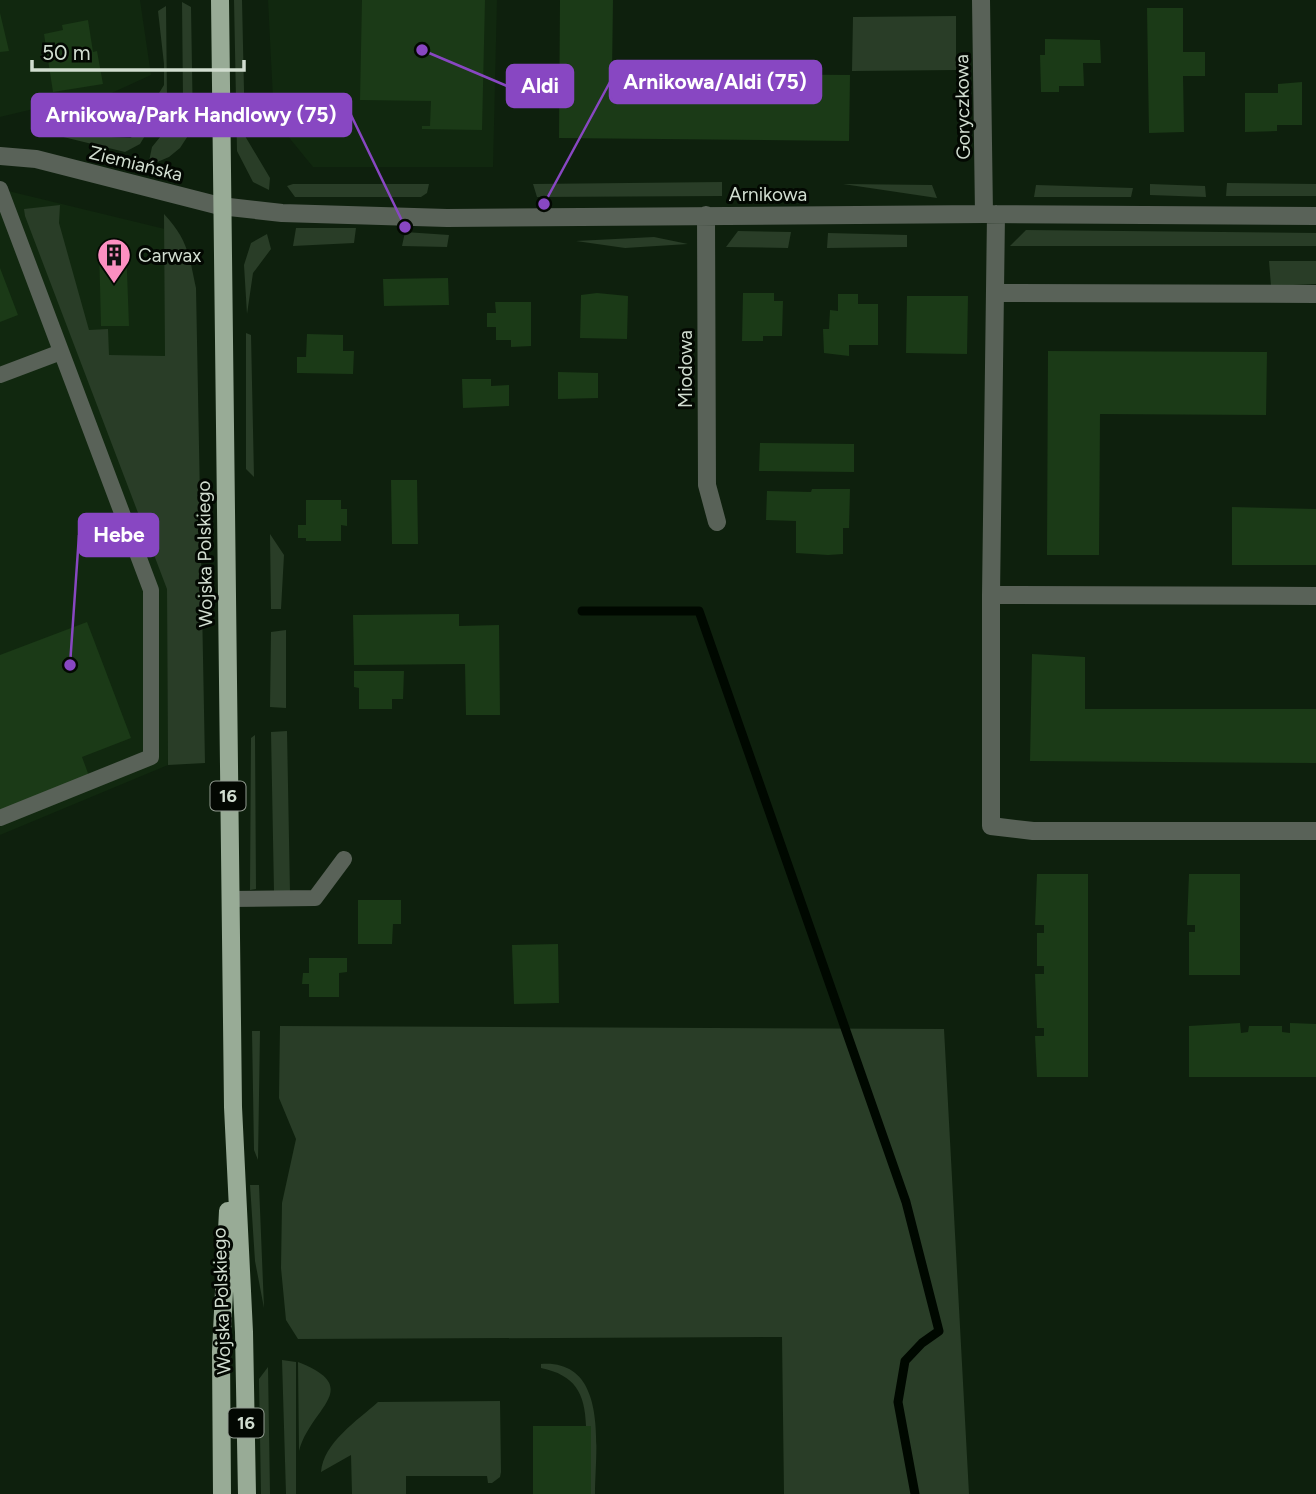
<svg xmlns="http://www.w3.org/2000/svg" width="1316" height="1494" font-family="Figtree,sans-serif">
	<rect width="100%" height="100%" fill="#0e200d"/>
	<path fill="#11280f" d="M0,0H140L151,75L68,113L46,106L0,117Z
		M268,0H497L493,167H313L274,119Z
		M0,189L165,229L168,765L0,835Z"/>
	<path fill="#293d27" d="M234,0H242L245,136L270,178L269,190L253,182L237,151Z
		M182,2L191,7L193,128L180,148L169,157L148,166L152,147L177,116L183,99Z
		M166,6L167,99L140,144L125,152L51,134L131,138L164,85V64L158,11Z
		M956,16V70L852,71L853,17Z
		M722,182V196L537,197L533,184Z
		M1227,183L1316,184V196H1226Z
		M293,184H429L427,193L421,197H295L287,186Z
		M843,184L932,185L937,198Z
		M1150,184L1205,186L1206,197L1150,195Z
		M1036,185L1133,188L1131,197H1034Z
		M60,205L59,223L89,330L108,329L109,355L165,356L164,214C188,240 189,255 196,288L205,763L168,765L167,589L25,216L24,209Z
		M296,228H356L354,243L293,246Z
		M1026,230L1316,233V246H1010Z
		M738,231L791,232L788,248L726,247Z
		M405,232L449,235L447,247L402,246Z
		M828,233L907,235V247L827,248Z
		M267,234L271,249L253,273L247,314L244,265L251,243Z
		M654,237L688,244L625,248L576,241Z
		M1269,261H1316V284L1271,286Z
		M246,333L251,335L254,477L246,469Z
		M270,534L284,555L281,609H271Z
		M286,630V708L270,707L271,632Z
		M287,731L290,893L274,892L271,732Z
		M255,735L256,889L250,890L251,738Z
		M280,1026L944,1029L969,1494H784L782,1337L298,1339L286,1320L281,1268L282,1203L296,1139L279,1098Z
		M252,1031H260L258,1160L254,1150Z
		M250,1185H259L264,1308L255,1261Z
		M282,1360L296,1362V1494H286Z
		M298,1362C365,1388 310,1408 299,1451Z
		M541,1364C610,1359 595,1451 595,1494H591V1426H586C585,1393 575,1375 541,1368Z
		M268,1367L270,1494H261L259,1379Z
		M500,1401L501,1472L500,1477L492,1483H488L487,1476H406V1494H352L351,1455L321,1472C323,1443 358,1420 378,1402Z"/>
	<g fill="none" stroke-linecap="round" stroke-linejoin="round">
		<path stroke="#000800" stroke-width="9" d="M582,611H699L906,1202L939,1331L922,1343L905,1361L898,1402L915,1494"/>
	</g>
	<path fill="#1b3a17" d="M362,0H485L482,130L422,129V126H430L431,101L360,100Z
		M560,0H613L612,73L850,75L849,141L559,138Z
		M1147,8H1183V52H1205V76H1183L1184,132L1149,133Z
		M0,13L9,51L0,52Z
		M88,20L93,52L97,51L103,84L53,92L44,34L63,30L62,25Z
		M1045,39L1100,40L1101,63H1083L1084,86H1059V92H1041L1040,55H1045Z
		M1302,82V125H1277V131L1245,132V93H1278V84Z
		M126,244L129,326H101L99,245Z
		M0,268L18,315L0,322Z
		M448,278L449,305L384,306L383,279Z
		M597,293L628,296L627,339L580,338L581,295Z
		M743,293H774V301H783L782,336H763V341H742Z
		M838,294H858V304H878V345H849V356L824,353L823,329H829L830,310L838,311Z
		M907,296H968L967,354L906,353Z
		M495,302H531V346L511,347V340H496V327H487V313H496Z
		M307,334L343,335V351H354L353,374L297,373V357H306Z
		M1048,351L1267,352L1266,415L1100,414L1099,555H1047Z
		M558,372L598,373V398L558,399Z
		M462,379H491V386L509,385V406L463,408Z
		M760,443L854,444V472L759,471Z
		M391,480H417L418,544H392Z
		M812,489H850L849,528H843V554L828,555L796,553V521L766,520L767,491L811,492Z
		M306,500H341V509H347V526L341,525V541H306V538H298V525H306Z
		M1232,507L1316,509V565H1232Z
		M459,614V626L499,625L500,715H466L465,664L354,665L353,615Z
		M87,622L131,738L82,757L89,776L0,810V655Z
		M1032,654L1085,657V709H1316V763L1030,761Z
		M354,671H404L403,699H392V709H359V688L354,687Z
		M1037,874H1088V1077H1037L1035,1036H1044V1028H1037L1035,974H1044V966H1037V933H1044V925H1035Z
		M1189,874H1240V975H1189V932H1195V925H1187Z
		M358,900H401V924H393L392,944H358Z
		M558,944L559,1003L514,1004L512,945Z
		M309,958H347V972L339,973V997H309V984H302L303,973H309Z
		M1240,1023L1241,1033L1248,1032L1249,1026H1282V1032L1290,1033V1023L1316,1024V1077H1189V1026Z
		M533,1426H591V1494H533Z"/>
	<g fill="none" stroke-linecap="round" stroke-linejoin="round">
		<path stroke="#596258" stroke-width="16" d="M0,189L151,590V757L0,818
			M0,375L61,352
			M230,899L315,898L344,859"/>
		<path stroke="#596258" stroke-width="18" d="M981,0L984,214
			M0,156L36,159L220,206L282,213L447,218L984,214L1316,216
			M996,214L991,595V826L1033,831H1316
			M706,215L707,485L717,522
			M995,293L1316,294
			M991,595L1316,596"/>
		<path stroke="#98ab96" stroke-width="18" d="M220,0L233,1107L244,1332L247,1494
			M222,1494L221,1352L228,1211"/>
	</g>
	<defs>
		<g id="building-pin" transform="scale(1.75)"><path d="M0 17L-7.5 6A9.5 9.5 0 1 1 7.5 6Z" fill="#fc8fc1" stroke="#030802"/><path d="M-4-6H4V6H1V3H-1V6H-4ZM-2.5-4.3h1.7v1.8h-1.7ZM.8-4.3h1.7v1.8H.8ZM-2.5-1h1.7V.8h-1.7ZM.8-1h1.7V.8H.8Z" fill="#111"/></g>
	</defs>
	<g fill-rule="evenodd">
		<use href="#building-pin" x="114" y="255"/>
	</g>
	<g text-anchor="middle" stroke-width="6" stroke-linejoin="round" paint-order="stroke">
		<g fill="#030802" stroke="#939d92" stroke-width="2">
			<rect x="210.5" y="781.5" width="35" height="29" rx="5"/>
			<rect x="228.5" y="1408.5" width="35" height="29" rx="5"/>
		</g>
		<g font-size="18" font-weight="bold" fill="#d1ddd0">
			<text x="228" y="802">16</text>
			<text x="246" y="1429">16</text>
		</g>
		<g font-size="19" fill="#d1ddd0" stroke="#030802">
			<text transform="translate(962 107) rotate(-91)" y="7">Goryczkowa</text>
			<text transform="translate(136 163) rotate(14)" y="7">Ziemiańska</text>
			<text x="768" y="201">Arnikowa</text>
			<text transform="translate(685 369) rotate(-90)" y="7">Miodowa</text>
			<text transform="translate(204 554) rotate(-91)" y="7">Wojska Polskiego</text>
			<text transform="translate(221 1301) rotate(-92)" y="7">Wojska Polskiego</text>
		</g>
		<g font-size="19" fill="#d1ddd0" stroke="#030802" text-anchor="start">
			<text x="138" y="262">Carwax</text>
		</g>
	</g>
	<path fill="none" stroke="#8847c2" stroke-width="2.5" d="M544 204L610 82M422 50L507 86M405 227L351 115M70 665L79 535"/>
	<g fill="#8847c2" stroke="#030802" stroke-width="2.5">
		<circle cx="544" cy="204" r="7"/>
		<circle cx="422" cy="50" r="7"/>
		<circle cx="405" cy="227" r="7"/>
		<circle cx="70" cy="665" r="7"/>
	</g>
	<g fill="#8847c2" stroke="#8847c2" stroke-width="2.5">
		<rect x="610" y="61" width="211" height="42" rx="7"/>
		<rect x="507" y="65" width="66" height="42" rx="7"/>
		<rect x="32" y="94" width="319" height="42" rx="7"/>
		<rect x="79" y="514" width="79" height="42" rx="7"/>
	</g>
	<g font-size="21" text-anchor="middle" font-weight="bold" fill="#fff">
		<text x="715" y="89">Arnikowa/Aldi (75)</text>
		<text x="540" y="93">Aldi</text>
		<text x="191" y="122">Arnikowa/Park Handlowy (75)</text>
		<text x="119" y="542">Hebe</text>
	</g>
	<path d="M32 60v10h212v-10" fill="none" stroke="#d1ddd0" stroke-width="3.5"/>
	<text x="42" y="60" font-size="21" fill="#d1ddd0" stroke="#030802" stroke-width="5" paint-order="stroke">50 m</text>
</svg>
